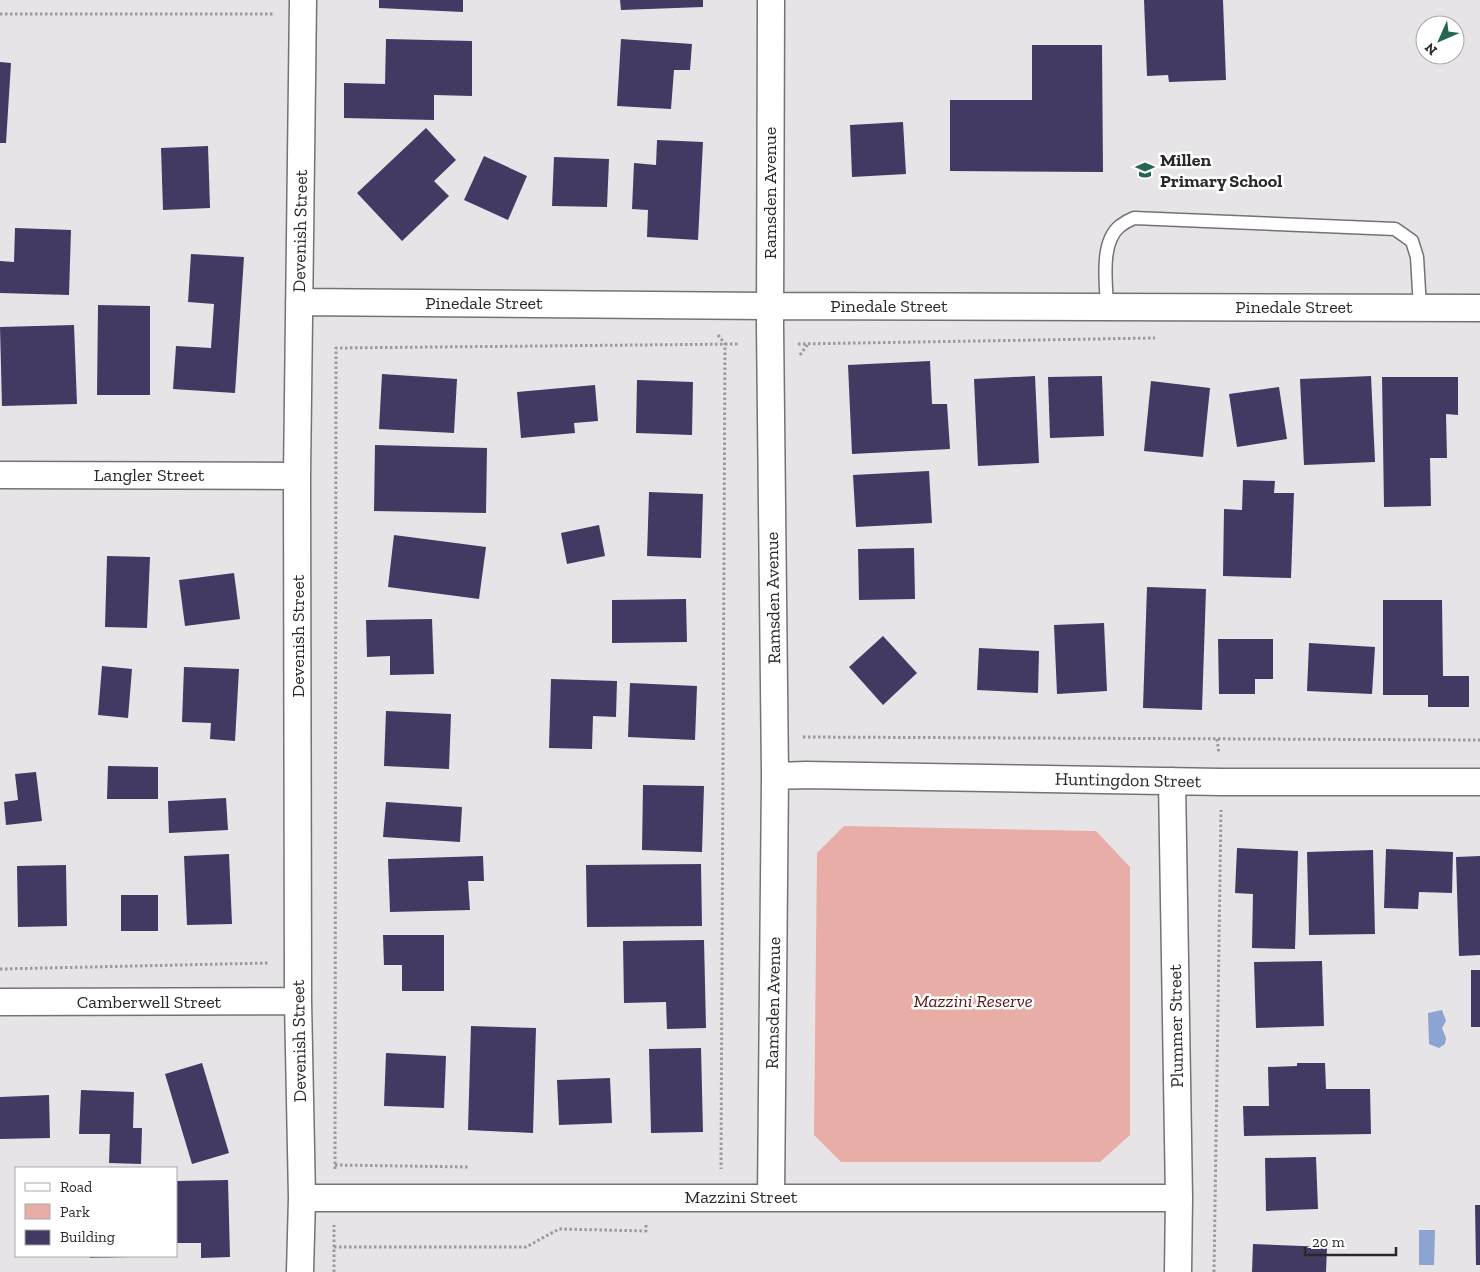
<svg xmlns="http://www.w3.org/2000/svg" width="1480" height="1272" font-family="'Zilla Slab',serif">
	<rect width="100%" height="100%" fill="#e7e4e7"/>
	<path fill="#e9ada7" d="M844,826L1096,831L1130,867V1135L1100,1162H841L814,1135L817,853Z"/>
	<path fill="#8ca4d1" d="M1442,1010L1446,1021L1442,1028L1446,1038L1445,1044L1439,1048L1429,1044L1428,1013Z
		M1419,1230H1435L1434,1265H1419Z"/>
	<path fill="#433963" d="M379,0H463V12L379,8Z
		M620,0H703V7L621,10Z
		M1144,0H1223L1226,80L1169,82L1168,75L1147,76Z
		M386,39L472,41V96L434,95V120L344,118V83L385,84Z
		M621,39L692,44L690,70H674L671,109L617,106Z
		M1032,45H1102L1103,172L950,171V100H1032Z
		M0,62L11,63L6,143H0Z
		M903,122L906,174L852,177L850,125Z
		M426,128L456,160L434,181L449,196L402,241L357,193Z
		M657,140L703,142L698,240L647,237L648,210L632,209L634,163L656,165Z
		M208,146L210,208L163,210L161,148Z
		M484,156L527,176L508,220L464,200Z
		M554,157L609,159L607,207L552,206Z
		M15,228L71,230L69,295L0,293V261L14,262Z
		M191,254L244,257L235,393L173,389L176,346L211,348L214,304L188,302Z
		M98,305L150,306V395H97Z
		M74,325L77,404L2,406L0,327Z
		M930,361L932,404H947L950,449L852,454L848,365Z
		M382,374L457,379L454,433L379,429Z
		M1035,376L1039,463L978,466L974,379Z
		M1102,376L1104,436L1050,438L1048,377Z
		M1371,376L1375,462L1304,465L1300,379Z
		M1382,377H1458V415L1446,414L1447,458H1430L1431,506L1384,507Z
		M637,380L693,382L692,435L636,433Z
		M1151,381L1210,388L1203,457L1144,451Z
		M595,385L598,421L574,423L575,433L521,438L517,392Z
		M1279,387L1287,439L1237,447L1229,394Z
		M375,445L487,448L486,513L374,511Z
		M929,471L932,523L856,527L853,475Z
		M1243,480L1275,481L1274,493H1294L1291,578L1223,576L1224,509L1242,510Z
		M649,492L703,494L701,558L647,556Z
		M599,525L605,556L567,564L561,533Z
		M394,535L486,547L479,599L388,587Z
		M914,548L915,599L859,600L858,549Z
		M107,556L150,557L147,628L105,627Z
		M234,573L240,619L185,626L179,580Z
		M1147,587L1206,589L1202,710L1143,708Z
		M686,599L687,642L612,643V600Z
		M1383,600H1442L1443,676H1469V707H1428V695H1383Z
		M432,619L434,674L390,675V656L367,657L366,620Z
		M1104,623L1107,691L1057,694L1054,625Z
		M883,636L917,673L883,705L849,667Z
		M1218,639H1273V679H1255V694H1219Z
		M1309,643L1375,647L1372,694L1307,691Z
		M979,648L1039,651L1038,693L977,690Z
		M102,666L132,669L128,718L98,715Z
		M184,667L239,669L235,741L210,739L211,723L182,722Z
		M551,679L617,681L616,717L593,716L592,749L549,748Z
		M630,683L697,686L695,740L628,737Z
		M386,711L451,714L449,769L384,766Z
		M108,766L158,767V799H107Z
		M36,772L42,821L6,825L4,802L18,800L15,774Z
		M643,785L704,786L702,852L642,850Z
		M226,798L228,830L169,833L168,801Z
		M386,802L462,807L460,842L383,837Z
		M1237,848L1298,851L1295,949L1252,948L1253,894L1235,893Z
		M1386,849L1453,852L1452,893L1419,892L1418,909L1384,908Z
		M1373,850L1375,934L1309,935L1307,852Z
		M229,854L232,924L187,925L184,856Z
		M483,856L484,881H468L470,910L390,912L388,859Z
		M1480,856V955L1459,956L1456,857Z
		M701,864L702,926L587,927L586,865Z
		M66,865L67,926L18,927L17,866Z
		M121,895H158V931H121Z
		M383,935H444V991H402V965H384Z
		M704,940L706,1028L667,1029L666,1002L624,1003L623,941Z
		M1322,961L1324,1026L1256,1028L1254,962Z
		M1471,970H1480V1027H1471Z
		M471,1026L536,1028L533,1133L468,1130Z
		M701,1048L703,1132L651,1133L649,1049Z
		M386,1053L446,1056L444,1108L384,1106Z
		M202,1063L229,1153L192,1164L165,1074Z
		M1297,1063H1325L1326,1089H1370L1371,1134L1244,1136L1243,1106H1269L1268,1067L1297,1066Z
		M610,1078L612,1123L559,1125L557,1080Z
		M81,1090L134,1092L133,1128H142L141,1164L109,1163L110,1134H79Z
		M49,1095L50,1138L0,1139V1097Z
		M1316,1157L1318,1209L1266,1211L1265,1158Z
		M228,1180L230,1257L201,1258V1243H176V1181Z
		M1475,1205H1480V1265H1476Z
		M1253,1244L1327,1247L1326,1272H1252Z
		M90,1256H128V1257L90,1258Z"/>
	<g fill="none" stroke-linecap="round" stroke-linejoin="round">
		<g stroke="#757275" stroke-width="15">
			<path id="service" d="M1107,306C1106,282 1100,242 1120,226C1124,223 1129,220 1134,218L1395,229L1412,241L1417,257L1420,308"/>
		</g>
		<g stroke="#757275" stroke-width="29">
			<path id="minor" d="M299,302L770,306L1480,308
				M0,475L297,476
				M775,776L806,775L1221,782H1480
				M1172,781L1179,1198L1178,1272
				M0,1002L298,1001
				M771,1197L775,776L770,326L771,0
				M302,1198H1179
				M300,1272L302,1198L298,1001L297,476L303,0"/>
		</g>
		<path stroke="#9c9a9c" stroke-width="3" stroke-dasharray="2.5 2.5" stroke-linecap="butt" d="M0,14H275
			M718,335L725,344L721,1169
			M798,344L1155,338
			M800,355L808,344
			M803,737L1480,740
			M1217,739L1219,754
			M0,969L269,963
			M335,1165L469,1167
			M335,1169L336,348L740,344
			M334,1247H526L559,1229L646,1231V1225
			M334,1272V1225
			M1214,1272L1221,810"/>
		<use href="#service" stroke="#fff" stroke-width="12"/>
		<use href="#minor" stroke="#fff" stroke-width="26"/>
	</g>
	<defs>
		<g id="school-bare" transform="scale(1.5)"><path d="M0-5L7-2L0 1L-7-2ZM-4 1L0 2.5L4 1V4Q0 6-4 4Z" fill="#256553" stroke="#fff" stroke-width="2.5" paint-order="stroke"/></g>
	</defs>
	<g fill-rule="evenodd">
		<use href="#school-bare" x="1145" y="170"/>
	</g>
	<g text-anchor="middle" stroke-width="5" stroke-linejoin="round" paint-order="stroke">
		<g font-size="18" font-weight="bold" fill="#2a292a" stroke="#fff" text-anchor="start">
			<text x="1160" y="166">Millen<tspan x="1160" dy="21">Primary School</tspan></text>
		</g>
		<g font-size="18" fill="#2a292a" stroke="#fff">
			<text transform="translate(770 193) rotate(-90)" y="6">Ramsden Avenue</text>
			<text transform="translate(300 231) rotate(-89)" y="6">Devenish Street</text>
			<text x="484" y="309">Pinedale Street</text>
			<text x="889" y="312">Pinedale Street</text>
			<text x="1294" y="313">Pinedale Street</text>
			<text x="149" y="481">Langler Street</text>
			<text transform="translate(773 598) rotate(-91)" y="6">Ramsden Avenue</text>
			<text transform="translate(298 636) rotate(-90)" y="6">Devenish Street</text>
			<text transform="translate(1128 780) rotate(1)" y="6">Huntingdon Street</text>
			<text x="149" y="1008">Camberwell Street</text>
			<text transform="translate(773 1003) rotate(-89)" y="6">Ramsden Avenue</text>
			<text transform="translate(1176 1026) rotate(-91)" y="6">Plummer Street</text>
			<text transform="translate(299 1041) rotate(-91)" y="6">Devenish Street</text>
			<text x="741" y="1203">Mazzini Street</text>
		</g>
		<g font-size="18" font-style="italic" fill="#5b1515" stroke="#fff">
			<text x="973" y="1007">Mazzini Reserve</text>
		</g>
	</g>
	<rect x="15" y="1167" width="162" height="90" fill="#ffffff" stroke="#aaa9aa"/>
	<rect x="25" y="1183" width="25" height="8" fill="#ffffff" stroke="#aaa9aa"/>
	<text x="60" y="1192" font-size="15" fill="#2a292a">Road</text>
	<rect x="25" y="1204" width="25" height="15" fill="#e9ada7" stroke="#aaa9aa"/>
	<text x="60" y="1217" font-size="15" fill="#2a292a">Park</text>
	<rect x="25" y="1230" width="25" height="15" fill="#433963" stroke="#aaa9aa"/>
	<text x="60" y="1242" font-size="15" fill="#2a292a">Building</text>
	<g transform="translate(1440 40) rotate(225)"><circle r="24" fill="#ffffff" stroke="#aaa9aa"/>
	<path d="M0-4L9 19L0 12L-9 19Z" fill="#256553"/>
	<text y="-8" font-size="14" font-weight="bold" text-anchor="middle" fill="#2a292a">N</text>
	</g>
	<path d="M1305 1247v8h91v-8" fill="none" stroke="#2a292a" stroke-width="2.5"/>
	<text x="1312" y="1247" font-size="15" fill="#2a292a" stroke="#ffffff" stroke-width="4" paint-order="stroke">20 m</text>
</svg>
